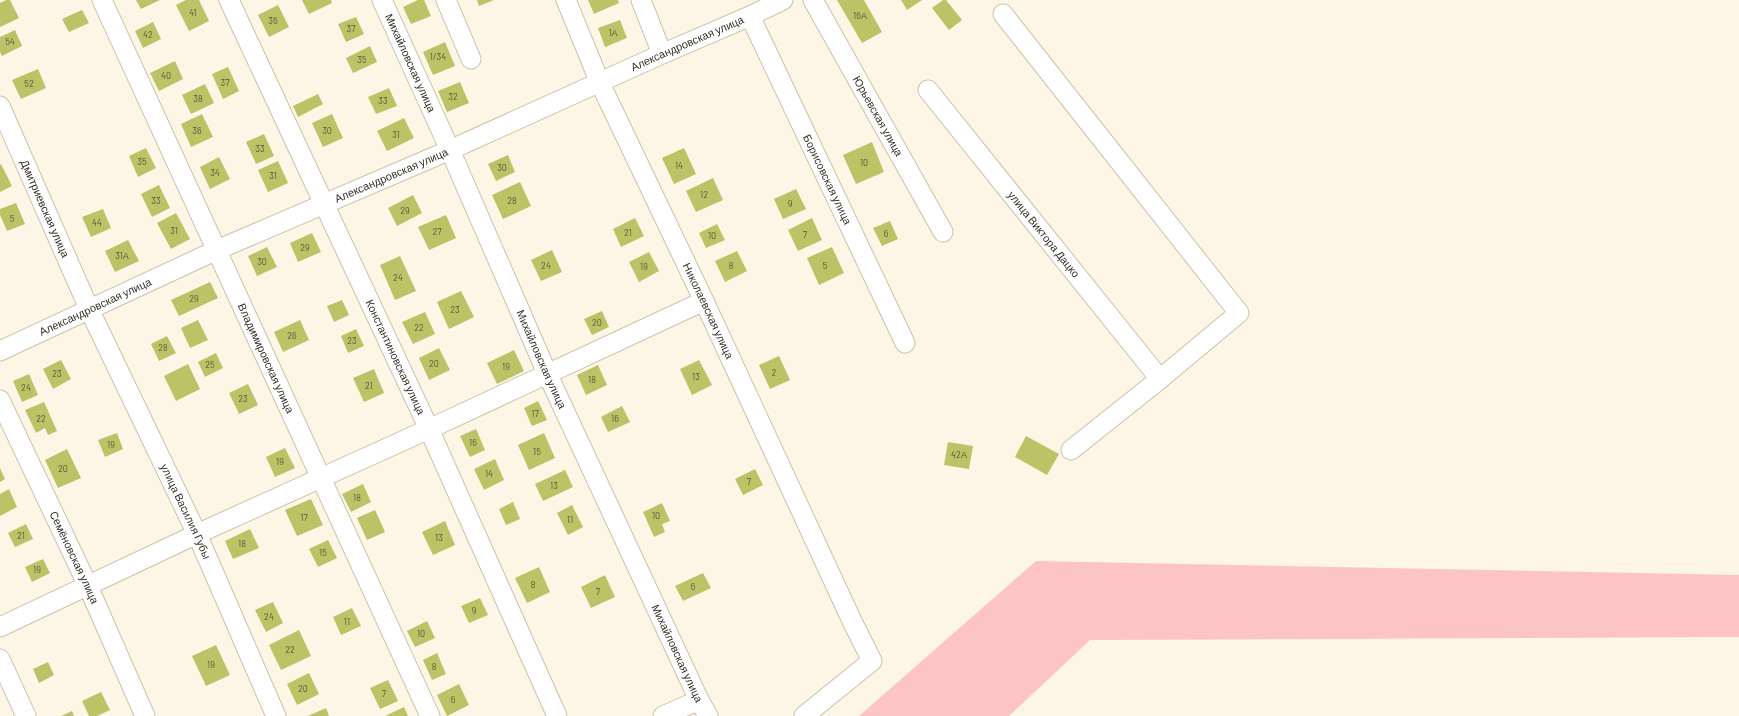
<svg xmlns="http://www.w3.org/2000/svg" width="1739" height="716" font-family="Barlow,sans-serif">
	<rect width="100%" height="100%" fill="#fdf5e6"/>
	<path fill="#fdc4c5" d="M1036,561L1739,575V637L1090,640L1009,716H859Z"/>
	<path fill="#bbc367" d="M6,0H10L19,18L0,27V3Z
		M136,0H160L141,9Z
		M186,0H199L209,21L189,31L176,5Z
		M302,0H331L332,3L309,14Z
		M418,0H424L431,16L411,24L403,7Z
		M477,0H494L479,6Z
		M588,0H618L619,3L594,14Z
		M837,0H864L882,32L862,43Z
		M901,0H922L907,10Z
		M943,0H946L962,20L949,30L932,8Z
		M278,5L289,27L269,37L258,15Z
		M82,10L89,23L69,32L62,19Z
		M356,17L364,34L346,42L338,24Z
		M620,20L627,38L605,47L598,28Z
		M153,22L161,39L143,48L135,31Z
		M15,30L22,46L2,56L0,52V37Z
		M445,42L455,66L433,75L423,52Z
		M370,46L377,62L353,73L346,58Z
		M175,61L183,79L159,91L150,73Z
		M228,67L239,91L223,99L212,74Z
		M38,69L46,88L21,99L12,80Z
		M460,82L469,103L447,112L438,91Z
		M205,84L214,103L191,114L182,95Z
		M389,88L397,106L376,114L368,97Z
		M318,94L323,104L298,117L293,106Z
		M202,114L213,137L191,147L181,124Z
		M332,114L343,138L323,147L312,123Z
		M404,118L414,138L387,151L377,131Z
		M264,134L274,156L256,164L246,142Z
		M872,142L884,172L856,184L843,155Z
		M146,148L156,168L138,177L129,156Z
		M684,148L696,174L674,184L662,158Z
		M508,155L515,172L496,181L488,164Z
		M219,157L230,179L210,189L200,167Z
		M278,161L288,183L268,192L258,170Z
		M1,164L12,186L0,192V165Z
		M713,178L723,200L696,212L686,191Z
		M520,182L531,206L503,219L492,195Z
		M159,185L170,208L152,217L141,194Z
		M796,189L806,209L783,219L774,199Z
		M413,195L422,213L397,226L388,208Z
		M16,203L25,224L7,231L0,215V209Z
		M103,209L111,228L91,237L82,217Z
		M176,213L190,239L171,249L157,223Z
		M446,215L456,238L429,250L418,227Z
		M635,218L644,236L621,247L613,229Z
		M812,218L822,240L798,251L788,230Z
		M890,221L898,239L882,246L873,228Z
		M717,224L725,240L706,248L699,233Z
		M312,233L321,252L298,262L290,243Z
		M128,240L139,261L115,272L105,251Z
		M267,247L277,267L257,276L248,256Z
		M832,247L844,273L819,285L807,258Z
		M552,250L562,272L541,281L531,260Z
		M737,251L747,271L725,282L715,261Z
		M649,252L659,271L639,282L629,262Z
		M400,256L416,291L395,300L380,265Z
		M210,282L218,298L179,316L171,300Z
		M461,291L474,317L449,329L437,302Z
		M342,300L349,315L334,322L327,306Z
		M602,311L609,327L592,335L584,319Z
		M425,312L435,334L413,344L402,322Z
		M198,320L208,340L190,348L181,328Z
		M300,320L309,340L283,352L274,332Z
		M356,329L364,346L348,353L341,336Z
		M167,336L176,353L159,361L151,344Z
		M439,348L450,370L429,380L419,358Z
		M514,350L524,371L497,384L487,363Z
		M216,353L223,368L205,377L198,362Z
		M779,356L790,380L770,389L759,365Z
		M61,360L71,379L53,389L43,369Z
		M699,360L712,385L692,395L680,369Z
		M188,364L200,389L176,401L164,376Z
		M598,365L607,385L586,395L577,375Z
		M374,369L384,393L364,402L353,378Z
		M29,374L38,395L22,402L13,381Z
		M248,384L258,405L239,414L229,393Z
		M538,401L547,420L532,426L524,408Z
		M44,402L57,431L48,435L45,428L36,433L25,410Z
		M622,406L630,422L608,432L601,417Z
		M476,429L485,450L470,457L460,436Z
		M117,433L123,449L105,457L98,440Z
		M544,433L555,458L529,470L518,445Z
		M1026,436L1059,454L1047,475L1015,457Z
		M948,442L973,446L969,469L944,465Z
		M285,448L295,468L275,477L266,457Z
		M67,449L81,478L58,488L45,460Z
		M495,459L504,480L484,490L474,469Z
		M0,468L5,479L0,482Z
		M755,469L763,485L743,495L735,479Z
		M565,470L573,487L543,501L535,484Z
		M363,484L371,502L351,512L342,494Z
		M9,489L17,507L0,516V494Z
		M311,499L323,525L297,536L285,510Z
		M513,502L520,519L506,525L499,509Z
		M662,503L670,521L662,524L665,532L654,537L643,512Z
		M572,505L583,527L568,535L557,513Z
		M375,510L385,532L367,540L357,518Z
		M445,521L455,545L433,555L422,532Z
		M26,524L33,539L15,547L8,533Z
		M250,529L259,548L233,559L225,541Z
		M328,540L337,558L318,567L309,549Z
		M43,559L50,573L32,582L25,567Z
		M539,567L550,592L527,603L515,578Z
		M703,573L711,588L683,601L675,586Z
		M605,575L615,597L591,608L581,587Z
		M480,598L488,615L469,623L461,606Z
		M273,602L283,623L266,632L255,610Z
		M352,608L361,626L341,635L333,617Z
		M427,621L435,638L415,647L407,631Z
		M299,630L311,656L281,670L269,645Z
		M216,645L230,675L206,686L192,656Z
		M437,653L446,674L432,680L423,660Z
		M48,662L54,675L39,683L33,669Z
		M309,673L319,694L297,705L287,684Z
		M388,680L398,701L380,709L370,688Z
		M459,684L469,705L447,716L437,695Z
		M101,692L110,710L97,716H89L82,701Z
		M404,707L408,716H385Z
		M326,708L329,716H308Z
		M72,711L74,716H61Z"/>
	<g fill="none" stroke-linecap="round" stroke-linejoin="round">
		<g stroke="#cec0a8" stroke-width="21">
			<g id="minor">
				<path id="s1" d="M102,0L430,716"/>
				<path id="s2" d="M229,0L429,429L557,716"/>
				<path id="s3" d="M382,0L450,150L547,373L699,700L708,716"/>
				<path d="M446,0L471,59"/>
				<path id="s4" d="M566,0L600,83L704,301L852,621L872,661L804,716"/>
				<path d="M641,0L662,54"/>
				<path id="s5" d="M813,0L943,232"/>
				<path d="M1003,14L1239,313L1160,379L1071,450"/>
				<path id="s6" d="M750,16L905,343"/>
				<path id="s7" d="M928,90L1160,379"/>
				<path id="s8" d="M0,106L90,311L197,534L276,716"/>
				<path id="s9" d="M0,351L217,250L450,150L662,54L750,16L783,0"/>
				<path id="s10" d="M0,400L88,586L145,716"/>
				<path d="M0,627L197,534L429,429L704,301"/>
				<path d="M0,659L26,716"/>
				<path d="M663,716L699,700"/>
			</g>
		</g>
		<use href="#minor" stroke="#fff" stroke-width="19"/>
	</g>
	<g text-anchor="middle" stroke-width="3" stroke-linejoin="round" paint-order="stroke">
		<g font-size="9" fill="#575637">
			<text x="193" y="16">41</text>
			<text x="860" y="19">16А</text>
			<text x="273" y="24">36</text>
			<text x="351" y="32">37</text>
			<text x="613" y="36">1А</text>
			<text x="148" y="38">42</text>
			<text x="10" y="45">54</text>
			<text x="438" y="60">1/34</text>
			<text x="362" y="63">35</text>
			<text x="166" y="79">40</text>
			<text x="225" y="86">37</text>
			<text x="29" y="87">52</text>
			<text x="453" y="100">32</text>
			<text x="198" y="102">38</text>
			<text x="383" y="104">33</text>
			<text x="197" y="134">36</text>
			<text x="327" y="134">30</text>
			<text x="396" y="138">31</text>
			<text x="260" y="152">33</text>
			<text x="142" y="165">35</text>
			<text x="864" y="166">10</text>
			<text x="679" y="169">14</text>
			<text x="502" y="171">30</text>
			<text x="215" y="176">34</text>
			<text x="273" y="179">31</text>
			<text x="704" y="198">12</text>
			<text x="156" y="204">33</text>
			<text x="512" y="204">28</text>
			<text x="790" y="207">9</text>
			<text x="405" y="214">29</text>
			<text x="12" y="222">5</text>
			<text x="97" y="226">44</text>
			<text x="174" y="234">31</text>
			<text x="437" y="235">27</text>
			<text x="628" y="236">21</text>
			<text x="886" y="237">6</text>
			<text x="805" y="238">7</text>
			<text x="712" y="239">10</text>
			<text x="305" y="251">29</text>
			<text x="122" y="259">31А</text>
			<text x="262" y="265">30</text>
			<text x="546" y="269">24</text>
			<text x="731" y="269">8</text>
			<text x="825" y="269">5</text>
			<text x="644" y="270">19</text>
			<text x="398" y="281">24</text>
			<text x="194" y="302">29</text>
			<text x="455" y="313">23</text>
			<text x="597" y="326">20</text>
			<text x="419" y="331">22</text>
			<text x="292" y="339">26</text>
			<text x="352" y="344">23</text>
			<text x="163" y="351">28</text>
			<text x="434" y="367">20</text>
			<text x="210" y="368">25</text>
			<text x="506" y="370">19</text>
			<text x="774" y="376">2</text>
			<text x="57" y="377">23</text>
			<text x="696" y="380">13</text>
			<text x="592" y="383">18</text>
			<text x="369" y="389">21</text>
			<text x="26" y="391">24</text>
			<text x="243" y="402">23</text>
			<text x="535" y="417">17</text>
			<text x="41" y="422">22</text>
			<text x="615" y="422">16</text>
			<text x="473" y="446">16</text>
			<text x="111" y="448">19</text>
			<text x="537" y="455">15</text>
			<text x="959" y="458">42А</text>
			<text x="280" y="465">19</text>
			<text x="63" y="472">20</text>
			<text x="489" y="477">14</text>
			<text x="749" y="485">7</text>
			<text x="554" y="489">13</text>
			<text x="357" y="501">18</text>
			<text x="656" y="519">10</text>
			<text x="304" y="521">17</text>
			<text x="570" y="523">11</text>
			<text x="21" y="539">21</text>
			<text x="439" y="541">13</text>
			<text x="242" y="547">18</text>
			<text x="323" y="556">15</text>
			<text x="37" y="573">19</text>
			<text x="533" y="588">8</text>
			<text x="693" y="590">6</text>
			<text x="598" y="595">7</text>
			<text x="474" y="614">9</text>
			<text x="269" y="620">24</text>
			<text x="347" y="625">11</text>
			<text x="421" y="637">10</text>
			<text x="290" y="653">22</text>
			<text x="211" y="668">19</text>
			<text x="434" y="670">8</text>
			<text x="303" y="692">20</text>
			<text x="384" y="697">7</text>
			<text x="453" y="703">6</text>
		</g>
		<g font-size="11" fill="#363127" stroke="#fdf5e6">
			<text dy="4" stroke="none"><textPath href="#s9" startOffset="753">Александровская улица</textPath></text>
			<text dy="4" stroke="none"><textPath href="#s3" startOffset="69">Михайловская улица</textPath></text>
			<text dy="4" stroke="none"><textPath href="#s5" startOffset="133">Юрьевская улица</textPath></text>
			<text dy="4" stroke="none"><textPath href="#s9" startOffset="429">Александровская улица</textPath></text>
			<text dy="4" stroke="none"><textPath href="#s6" startOffset="181">Борисовская улица</textPath></text>
			<text dy="4" stroke="none"><textPath href="#s8" startOffset="112">Дмитриевская улица</textPath></text>
			<text dy="4" stroke="none"><textPath href="#s7" startOffset="185">улица Виктора Дацко</textPath></text>
			<text dy="4" stroke="none"><textPath href="#s9" startOffset="105">Александровская улица</textPath></text>
			<text dy="4" stroke="none"><textPath href="#s4" startOffset="342">Николаевская улица</textPath></text>
			<text dy="4" stroke="none"><textPath href="#s2" startOffset="394">Константиновская улица</textPath></text>
			<text dy="4" stroke="none"><textPath href="#s1" startOffset="394">Владимировская улица</textPath></text>
			<text dy="4" stroke="none"><textPath href="#s3" startOffset="393">Михайловская улица</textPath></text>
			<text dy="4" stroke="none"><textPath href="#s8" startOffset="446">улица Василия Губы</textPath></text>
			<text dy="4" stroke="none"><textPath href="#s10" startOffset="174">Семёновская улица</textPath></text>
			<text dy="4" stroke="none"><textPath href="#s3" startOffset="717">Михайловская улица</textPath></text>
		</g>
	</g>
</svg>
